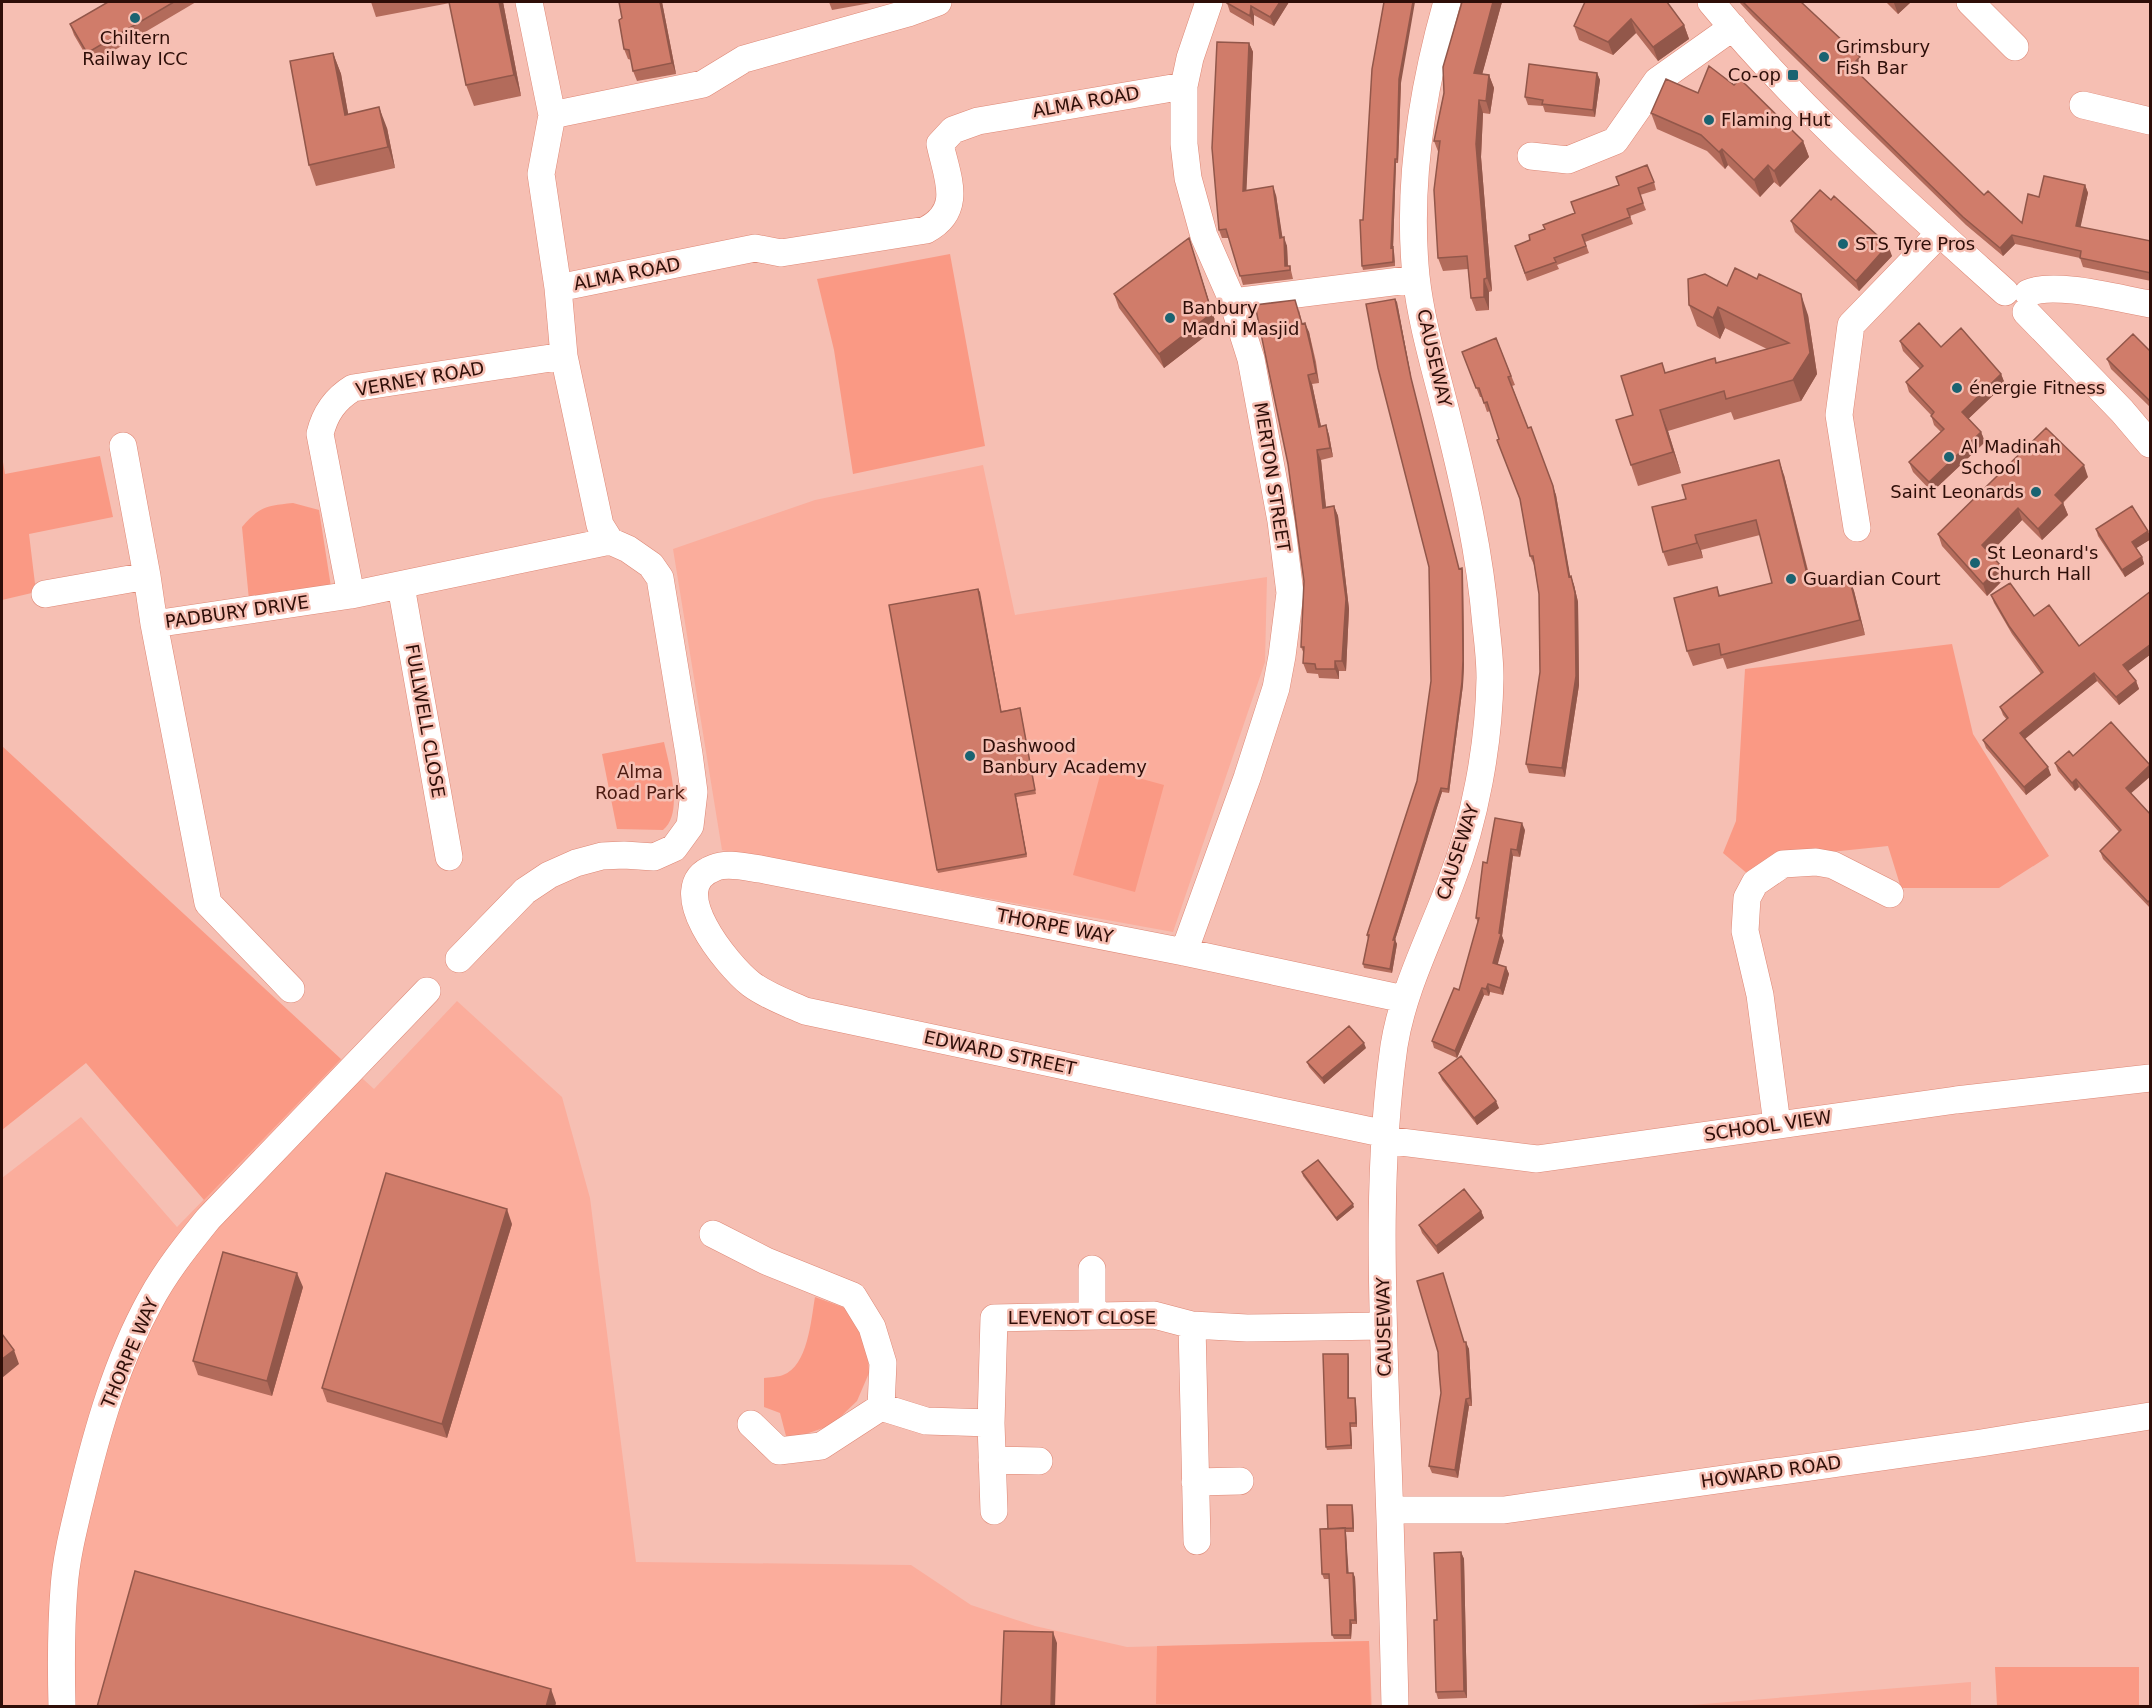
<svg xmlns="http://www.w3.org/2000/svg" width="2152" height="1708" font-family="'DejaVu Sans',sans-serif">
	<rect width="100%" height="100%" fill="#f6bfb3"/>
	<path fill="#fbad9c" d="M983,465L1015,615L1267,577L1265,662L1173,932L722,850L673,549L815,500Z
		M457,1001L562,1097L590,1198L636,1562L911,1565L971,1605L1035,1626L1127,1647L1369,1641L1372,1706H2V1178L81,1117L177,1227L341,1059L374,1089Z
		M1971,1682V1706H1679Z"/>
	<path fill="#fa9984" d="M950,254L985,446L853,474L834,350L817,279Z
		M2,456L5,474L100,456L113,517L29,534L36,592L2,600Z
		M293,503L319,510L331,587L249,600L242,527C260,506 266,506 293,503Z
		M1952,644L1973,734L2049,856L1999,888H1901L1888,846L1774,858L1749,875L1723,853L1736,821L1745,669Z
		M664,742C669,765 684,813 663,830L617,829L602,754Z
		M2,746L341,1059L204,1200L86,1063L2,1130Z
		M1102,768L1164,785L1135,892L1073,875Z
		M815,1297L848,1309L867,1340L869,1373L857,1401L832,1425L803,1435L786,1436L780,1413L764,1407V1378C770,1377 778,1377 783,1375C808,1366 811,1320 815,1297Z
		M1369,1641L1371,1706L1156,1704L1157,1646Z
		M1995,1667H2139V1706H1997Z"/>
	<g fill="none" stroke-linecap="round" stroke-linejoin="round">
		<g stroke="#dd8775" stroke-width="28">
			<path id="minor" d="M1711,2C1799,109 1903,200 2005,292
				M1970,2L2015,47
				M2083,105L2150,121
				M552,115L703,84L744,59L908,13L938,2
				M1531,156L1568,160L1615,141L1657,81L1733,27
				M558,288L755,248L781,253L926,230C964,210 947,177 940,144L953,130L978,121L1184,86
				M2028,293C2055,281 2120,299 2150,304
				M1233,302L1416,279
				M2026,312L2122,411L2150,444
				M123,446L147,576L154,624
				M1857,528L1839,415L1851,325L1940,233
				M401,586L449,857
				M45,594L147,576
				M351,595L320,434C325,413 335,399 353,388L564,356
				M1184,952L1247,778L1276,688L1282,656L1290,593L1281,521L1251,359L1233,302L1204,236L1188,178L1184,144V86L1190,58L1209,2
				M459,959L525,891L549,875L576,863L602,856L624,855L654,857L674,848L690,826L694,792L689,754L660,578L651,565L628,549L610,541L600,525L564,356L558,288L541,174L552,115L529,2
				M291,989L208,903L154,624L351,595L610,541
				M1777,1124L1760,995L1745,931L1747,898L1755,883L1783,864L1816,862L1833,865L1890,894
				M1386,1134L805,1011C787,1003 767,996 751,984C728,966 662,887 714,868C727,862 745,867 760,869L1184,952L1404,999
				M1385,1140L1537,1159L1956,1100L2150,1078
				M713,1234L766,1261L853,1296L872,1327L883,1363L881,1407L821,1446L779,1451L751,1424
				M1092,1315V1269
				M1192,1325L1197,1541
				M881,1407L926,1421L991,1423
				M992,1460L1039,1461
				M1195,1482L1240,1481
				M1390,1510H1504L1981,1443L2150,1416
				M994,1511L991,1423L994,1318L1154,1315L1192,1325L1247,1328L1383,1326
				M62,1706C61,1667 61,1627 64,1588C66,1558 74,1527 81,1498C97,1431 117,1361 150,1301C166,1271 187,1245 208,1219L427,991
				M1395,1706C1393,1608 1390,1509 1386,1411C1382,1289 1377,1167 1394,1046C1403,989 1431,936 1451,882C1475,821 1489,744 1490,678C1490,661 1488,643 1486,626C1480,553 1464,483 1446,412C1435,368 1421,322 1416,276C1407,184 1422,90 1447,2"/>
		</g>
		<use href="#minor" stroke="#fff" stroke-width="27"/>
	</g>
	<path fill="#b36b5b" d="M108,2H196L91,64L74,35L70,24Z
		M371,2H503L521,96L474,106L466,85L450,3L376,17Z
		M662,2L676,74L637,81L633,71L631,60L628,59L624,49L622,18Z
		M829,2H871V3L832,10Z
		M1289,2L1274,26L1254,15V26L1230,12L1227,3Z
		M1462,2H1502L1482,74L1489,75L1494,88L1490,114L1483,113L1481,157L1492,291L1489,292V310L1476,311L1471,298L1468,269L1443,271L1438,258L1439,154L1434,141Z
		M1585,2L1684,25L1689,39L1658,61L1636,33L1613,55L1579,40L1574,26Z
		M1739,2H1801L1863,66L1857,72L1984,195L2022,223L2039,197L2085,185L2088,193L2080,227L2151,241V281L2083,267L2080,258L2015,244L2003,256L1966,225L1753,17Z
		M1886,2H1911L1898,14Z
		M1249,43L1253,52L1246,190L1276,195L1282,238L1287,246L1288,266H1290L1293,279L1243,285L1229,238H1222L1219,230Z
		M333,53L341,74L348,114L387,128L395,168L316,186L309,165Z
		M1597,73L1600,80L1595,117L1545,112L1543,106L1528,105L1525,97Z
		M1401,83L1398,163H1396L1393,248L1394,252L1395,266L1363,270L1362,266L1363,220Z
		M1651,113L1803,141L1809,157L1780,187L1774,182L1760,197L1728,165L1725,169L1707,151L1657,129Z
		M1654,182L1656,190L1640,195L1646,210L1630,216L1633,224L1585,242L1589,253L1557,265L1559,269L1527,281L1515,246L1530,240L1545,229L1575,213L1571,202Z
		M1831,200L1892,256L1859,291L1795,232L1791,221Z
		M1189,238L1217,327L1164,368L1119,308L1114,294Z
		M1727,286L1808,315L1817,374L1801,401L1734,420L1731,412L1668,431L1681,473L1638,486L1631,465L1633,415L1662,363L1665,373L1716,363L1767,349L1725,328L1720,339L1697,326L1689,305Z
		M1397,302L1412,382L1459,569L1462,568L1463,572L1464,664L1463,685L1449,793L1442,792L1435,813L1395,940L1397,944L1392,973L1364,968L1363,964L1368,939L1367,935L1417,781L1431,681L1429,567Z
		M1299,310L1302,323L1309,332L1316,362L1319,383L1312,384L1321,426L1326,425L1329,435L1333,457L1321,460L1326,507L1334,506L1338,516L1349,609L1346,671H1339V679L1319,678L1318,674L1307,673L1303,663L1304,654L1301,647L1304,581Z
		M1496,338L1515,385L1512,386L1528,428L1556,495L1570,577L1574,585L1578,602L1579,685L1565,777L1529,773L1526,764L1540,672L1539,594L1534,565L1530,556L1520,500L1490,411L1487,412L1482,397H1480L1462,352Z
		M1900,341L1941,347L2001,374L2005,384L1968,419L1981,432L1985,442L1932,492L1913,472L1909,462L1941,432L1934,425L1931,415L1909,392L1906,382L1920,369L1903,351Z
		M2151,352V408L2111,369L2107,359Z
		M1784,475L1812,586L1849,577L1854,591L1865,635L1727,669L1723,658L1693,666L1687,651L1717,587L1720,596L1772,583L1760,535L1701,550L1703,558L1668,566L1663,552Z
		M2088,477L2063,503L2068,515L2042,540L2022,520L1990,553L2006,577L1987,596L1942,546L1938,534Z
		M2096,529L2148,531L2151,539L2136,548L2142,557L2144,564L2125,577L2098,536Z
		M978,589L1001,711L1020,708L1021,712L1036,794L1016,797L1027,857L938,873L937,870Z
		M2151,591V654L2128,671L2136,681L2139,689L2119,705L2097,681L2025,739L2051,775L2026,795L1986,748L1983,740L2007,720L2003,715L2000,707L2041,674L2012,634L1994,603L1991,595L2034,616L2079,646Z
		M2073,756L2131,793L2151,815V909L2103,859L2100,851L2119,832L2079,787L2075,791L2058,771L2055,763Z
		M1525,830L1520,857L1513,856L1502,936L1504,941L1497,965L1506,967L1509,974L1503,995L1490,992L1489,996L1484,995L1457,1058L1434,1048L1432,1041L1459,990L1478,923L1476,918L1487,863Z
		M1366,1048L1324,1084L1309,1067L1307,1062Z
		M1439,1073L1499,1108L1477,1125L1442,1080Z
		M1302,1172L1354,1207L1337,1221L1303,1176Z
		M1481,1211L1484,1218L1438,1254L1422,1233L1419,1225Z
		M512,1224L447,1438L327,1402L322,1388Z
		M1443,1273L1464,1342L1469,1349L1472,1406H1469L1458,1478L1432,1473L1429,1466L1441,1393Z
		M303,1287L272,1396L198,1375L193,1361Z
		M1349,1358V1398H1355L1356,1402L1357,1427H1351L1352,1449L1327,1450L1326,1447Z
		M1353,1508L1354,1532H1346L1348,1573L1355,1577L1357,1624H1352L1351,1639H1334L1332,1635L1329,1579H1324L1322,1574L1328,1529Z
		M1461,1552L1464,1559L1467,1698L1438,1699L1436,1692L1437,1620Z"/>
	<path fill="#92574a" d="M499,2H503L521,96L514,75Z
		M660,2H662L676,74L672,63Z
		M1280,2H1289L1274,26L1270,17Z
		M1413,2H1415L1401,83L1398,163L1397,159L1399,79Z
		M1493,2H1502L1479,86L1474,73Z
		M1896,2H1911L1898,14L1894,3Z
		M1251,6L1254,15V26L1250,16Z
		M1631,19L1636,33L1613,55L1608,42Z
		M1684,25L1689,39L1658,61L1653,47Z
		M1249,43L1253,52L1246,200L1243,191Z
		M333,53L341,74L352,135L345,115Z
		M1860,57L1863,66L1854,74L1851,66Z
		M1597,73L1600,80L1595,117L1593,110Z
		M1489,75L1494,88L1490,114L1486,101Z
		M1479,100L1483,113L1481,157L1492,291L1487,278L1476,144Z
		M379,107L387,128L395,168L388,147Z
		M1803,141L1809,157L1780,187L1774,171Z
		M1722,149L1728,165L1725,169L1719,152Z
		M1395,159L1396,163L1393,248L1394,252L1395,266L1391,248Z
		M1768,165L1774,182L1760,197L1754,180Z
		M2085,185L2088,193L2079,234L2076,226Z
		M1273,186L1276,195L1284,247L1280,238Z
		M2012,235L2015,244L2003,256L2000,248Z
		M1284,237L1287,246L1288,270L1285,266Z
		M1189,238L1217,327L1164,368L1159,354Z
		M1888,245L1892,256L1859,291L1856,281Z
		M1484,279L1489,292V310L1484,297Z
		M1801,294L1808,315L1817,374L1801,401L1793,380Z
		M1395,299L1397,302L1412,382L1411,378Z
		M1718,307L1725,328L1720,339L1713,318Z
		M1305,323L1309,332L1319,383L1316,373Z
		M2001,374L2005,384L1965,422L1962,412Z
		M1308,375L1312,384L1323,436L1319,427Z
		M1660,410L1668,431L1681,473L1673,452Z
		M1326,425L1329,435L1333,457L1330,448Z
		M1981,432L1985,442L1932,492L1929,482Z
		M1317,450L1321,460L1327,517L1323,508Z
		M1779,460L1784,475L1815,601L1810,586Z
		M2084,465L2088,477L2059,506L2055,495Z
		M1553,486L1556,495L1572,586L1569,577Z
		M2063,503L2068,515L2042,540L2038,529Z
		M1334,506L1338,516L1349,609L1346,671L1342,661Z
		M2018,508L2022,520L1987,556L1982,545Z
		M2148,531L2151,539L2135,549L2132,542Z
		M1695,535L1701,550L1703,558L1697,543Z
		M2142,557L2144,564L2125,577L2122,570Z
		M2001,566L2006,577L1987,596L1983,584Z
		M1462,568L1463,572L1464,664L1463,685L1449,793L1448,789Z
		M1571,576L1574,585L1578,602L1579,685L1565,777L1562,768Z
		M1849,577L1854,591L1865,635L1860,620Z
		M978,589L980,592L1002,715L1001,712Z
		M2151,644V654L2126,673L2123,665Z
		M1335,661L1339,671V679L1335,669Z
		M2094,673L2097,681L2022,741L2020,733Z
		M2136,681L2139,689L2119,705L2116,697Z
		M2150,765L2151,776L2129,795L2126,788Z
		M2048,767L2051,775L2026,795L2024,787Z
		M2076,779L2079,787L2075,791L2072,783Z
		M1441,788L1442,792L1394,943L1393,940Z
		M1015,794L1016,797L1027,857L1026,854Z
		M1522,823L1525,830L1520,857L1517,850Z
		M1511,849L1513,856L1502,936L1504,941L1496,971L1493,963L1499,933Z
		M1395,940L1397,944L1392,973L1390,969Z
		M1506,967L1509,974L1503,995L1500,988Z
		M1488,984L1490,992L1489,996L1486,989Z
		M1482,988L1484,995L1457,1058L1455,1051Z
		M1364,1043L1366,1048L1324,1084L1322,1078Z
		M1496,1101L1499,1108L1477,1125L1474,1118Z
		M1353,1204L1354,1207L1337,1221L1336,1218Z
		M507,1209L512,1224L447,1438L442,1424Z
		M1481,1211L1484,1218L1438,1254L1436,1246Z
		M297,1273L303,1287L272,1396L267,1381Z
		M1466,1342L1469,1349L1472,1406L1470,1398Z
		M14,1350L19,1364L2,1378V1359Z
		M1348,1354L1349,1358V1402L1348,1398Z
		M1355,1398L1356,1402L1357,1427L1356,1423Z
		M1466,1399L1469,1406L1458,1478L1455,1470Z
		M1350,1423L1351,1427L1352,1449L1351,1445Z
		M1352,1505L1353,1508L1354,1532L1353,1528Z
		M1345,1528L1346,1533L1349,1578L1347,1573Z
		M1461,1552L1464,1559L1467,1698L1464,1691Z
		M1353,1573L1355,1577L1357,1624L1355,1620Z
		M1350,1620L1352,1624L1351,1639L1350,1635Z
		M1053,1632L1057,1643L1055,1707H1051Z
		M551,1689L556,1703L555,1707H546Z"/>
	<path fill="#d07c6a" stroke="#92574a" stroke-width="1.5" d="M108,2H174L87,53L70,24Z
		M449,2H499L514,75L466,85Z
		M619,2H660L672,63L633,71L629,50L624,49L619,20L622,18Z
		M1228,2H1280L1270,17L1251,6L1250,16L1227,3Z
		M1384,2H1413L1399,79L1397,159H1395L1391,248L1393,247V262L1362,266L1360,220H1363L1372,69Z
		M1462,2H1493L1474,73L1489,75L1486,101L1479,100L1476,144L1487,278L1484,279V297L1471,298L1467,256L1438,258L1434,190L1440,141H1434L1444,93L1443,67Z
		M1585,2H1667L1684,25L1653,47L1631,19L1608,42L1574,26Z
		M1743,2H1801L1860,57L1851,66L1984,195L1988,191L2022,223L2028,194L2039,197L2044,176L2085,185L2076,226L2151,241V273L2080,258L2081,251L2012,235L2000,248L1963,217L1750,9Z
		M1217,42L1249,43L1243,191L1273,186L1280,238L1284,237L1285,266H1290V270L1240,276L1226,229L1219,230L1212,148Z
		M333,53L345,115L379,107L388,147L309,165L290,61Z
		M1529,64L1597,73L1593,110L1542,104L1543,100L1525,97Z
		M1709,66L1734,85L1740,79L1803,141L1774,171L1768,165L1754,180L1722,149L1719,152L1701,135L1651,113L1666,79L1698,93Z
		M1647,165L1654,182L1638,188L1643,203L1627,209L1630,217L1582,235L1586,246L1554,258L1556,262L1525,273L1515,246L1530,240L1529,235L1545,229L1543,225L1575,213L1571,202L1619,185L1616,177Z
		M1820,190L1831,200L1834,196L1888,245L1856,281L1791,221Z
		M1189,238L1212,313L1159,354L1114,294Z
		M1735,268L1757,279L1759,274L1801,294L1810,353L1793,380L1726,399L1724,391L1660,410L1673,452L1631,465L1616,420L1633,415L1621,376L1662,363L1665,373L1715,358L1716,363L1789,343L1718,307L1713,318L1689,305L1688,279L1705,274L1727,286Z
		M1395,299L1411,378L1459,569L1462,568L1463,660L1462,682L1448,789L1441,788L1434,809L1393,940H1395L1390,969L1363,964L1369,935H1367L1417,781L1431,681L1429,567L1378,368L1366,304Z
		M1295,300L1302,324L1305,323L1312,352L1316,373L1308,375L1319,427L1326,425L1330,448L1317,450L1323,508L1334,506L1346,599L1342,661H1335V669H1316L1315,664L1303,663L1304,647H1301L1304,581L1288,464L1255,305Z
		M1919,323L1941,347L1961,328L2001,374L1962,412L1981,432L1929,482L1909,462L1944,429L1931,416L1934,412L1906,382L1923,366L1900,341Z
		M2133,334L2151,352V402L2107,359Z
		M1496,338L1511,376L1508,377L1528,428L1531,427L1553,486L1569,577L1571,576L1575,593L1576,676L1562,768L1526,764L1540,672L1539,594L1533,556H1530L1520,499L1497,440L1499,439L1487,402L1484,403L1479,388H1476L1462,352Z
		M2046,428L2084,465L2055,495L2063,503L2038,529L2018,508L1982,545L2001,566L1983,584L1938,534Z
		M1779,460L1810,586L1849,577L1860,620L1721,655L1719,644L1687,651L1674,598L1717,587L1719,596L1772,583L1756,520L1695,535L1697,543L1663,552L1652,507L1686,499L1682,485Z
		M2132,506L2148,531L2132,542L2142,557L2122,570L2096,529Z
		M2010,583L2034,616L2049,605L2079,646L2151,591V644L2123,665L2136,681L2116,697L2094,673L2020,733L2048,767L2024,787L1983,740L2008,718L2000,707L2043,672L2009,626L1991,595Z
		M978,589L1001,712L1020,708L1035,790L1015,794L1026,854L937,870L889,605Z
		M2111,722L2150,765L2126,788L2151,815V899L2148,902L2100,851L2121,830L2076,779L2072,783L2055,763L2069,751L2073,756Z
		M1495,818L1522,823L1517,850L1511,849L1499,933L1501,934L1493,963L1506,967L1500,988L1488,984L1486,989L1482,988L1455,1051L1432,1041L1454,988L1459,990L1479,918H1476L1483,862L1487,863Z
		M1349,1026L1364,1043L1322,1078L1307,1062Z
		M1461,1056L1496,1101L1474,1118L1439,1073Z
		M1318,1160L1353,1204L1336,1218L1302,1172Z
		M386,1173L507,1209L442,1424L322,1388Z
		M1464,1189L1481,1211L1436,1246L1419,1225Z
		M223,1252L297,1273L267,1381L193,1361Z
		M1443,1273L1464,1342H1466L1470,1398L1466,1399L1455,1470L1429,1466L1441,1393L1439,1370L1438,1352L1417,1281Z
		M2,1334L14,1350L2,1359Z
		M1323,1354H1348V1398H1355L1356,1423H1350L1351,1445L1326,1447Z
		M1327,1505H1352L1353,1528L1328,1529Z
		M1345,1528L1347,1573H1353L1355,1620H1350V1635H1332L1329,1574H1322L1320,1529Z
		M1461,1552L1464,1691L1436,1692L1434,1620H1437L1434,1553Z
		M135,1571L551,1689L546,1707H97Z
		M1004,1631L1053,1632L1051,1707H1001Z"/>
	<g fill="#1a6371" stroke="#f6bfb3" stroke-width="2">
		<circle cx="135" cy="18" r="6"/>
		<circle cx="1824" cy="57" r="6"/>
		<rect x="1787" y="69" width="12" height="12" rx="3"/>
		<circle cx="1709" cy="120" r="6"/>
		<circle cx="1843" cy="244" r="6"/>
		<circle cx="1170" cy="318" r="6"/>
		<circle cx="1957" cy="388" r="6"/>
		<circle cx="1949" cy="457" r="6"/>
		<circle cx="2036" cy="492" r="6"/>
		<circle cx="1975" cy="563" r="6"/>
		<circle cx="1791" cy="579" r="6"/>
		<circle cx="970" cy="756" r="6"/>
	</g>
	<g text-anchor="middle" stroke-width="5" stroke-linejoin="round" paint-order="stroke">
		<g font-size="18" fill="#2e0e08" stroke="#f6bfb3" text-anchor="start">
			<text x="135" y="44" text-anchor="middle">Chiltern<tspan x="135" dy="21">Railway ICC</tspan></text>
			<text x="1836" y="53">Grimsbury<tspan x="1836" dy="21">Fish Bar</tspan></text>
			<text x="1781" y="81" text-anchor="end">Co-op</text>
			<text x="1721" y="126">Flaming Hut</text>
			<text x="1855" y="250">STS Tyre Pros</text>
			<text x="1182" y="314">Banbury<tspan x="1182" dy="21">Madni Masjid</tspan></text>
			<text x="1969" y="394">énergie Fitness</text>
			<text x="1961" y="453">Al Madinah<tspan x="1961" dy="21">School</tspan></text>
			<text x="2024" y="498" text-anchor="end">Saint Leonards</text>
			<text x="1987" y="559">St Leonard's<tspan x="1987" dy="21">Church Hall</tspan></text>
			<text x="1803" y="585">Guardian Court</text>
			<text x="982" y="752">Dashwood<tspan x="982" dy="21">Banbury Academy</tspan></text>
		</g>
		<g font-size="18" fill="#2e0e08" stroke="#f6bfb3">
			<text transform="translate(1086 102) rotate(-10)" y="6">ALMA ROAD</text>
			<text transform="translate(627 274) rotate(-11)" y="6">ALMA ROAD</text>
			<text transform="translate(1434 358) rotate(77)" y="6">CAUSEWAY</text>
			<text transform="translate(420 379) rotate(-10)" y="6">VERNEY ROAD</text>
			<text transform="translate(1272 477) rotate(81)" y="6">MERTON STREET</text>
			<text transform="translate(237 612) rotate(-8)" y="6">PADBURY DRIVE</text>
			<text transform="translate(425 721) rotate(80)" y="6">FULLWELL CLOSE</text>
			<text transform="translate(1458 852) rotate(-72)" y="6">CAUSEWAY</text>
			<text transform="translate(1055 926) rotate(11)" y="6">THORPE WAY</text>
			<text transform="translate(1000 1053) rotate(12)" y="6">EDWARD STREET</text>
			<text transform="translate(1768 1126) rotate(-8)" y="6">SCHOOL VIEW</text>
			<text x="1082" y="1324">LEVENOT CLOSE</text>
			<text transform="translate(1384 1327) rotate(-91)" y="6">CAUSEWAY</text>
			<text transform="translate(130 1353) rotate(-67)" y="6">THORPE WAY</text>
			<text transform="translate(1771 1472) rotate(-8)" y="6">HOWARD ROAD</text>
		</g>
		<g font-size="18" fill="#4d1b11" stroke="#f6bfb3">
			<text x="640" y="778">Alma<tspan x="640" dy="21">Road Park</tspan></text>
		</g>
	</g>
	<rect width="2152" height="1708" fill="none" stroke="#2e0e08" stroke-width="6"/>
</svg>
